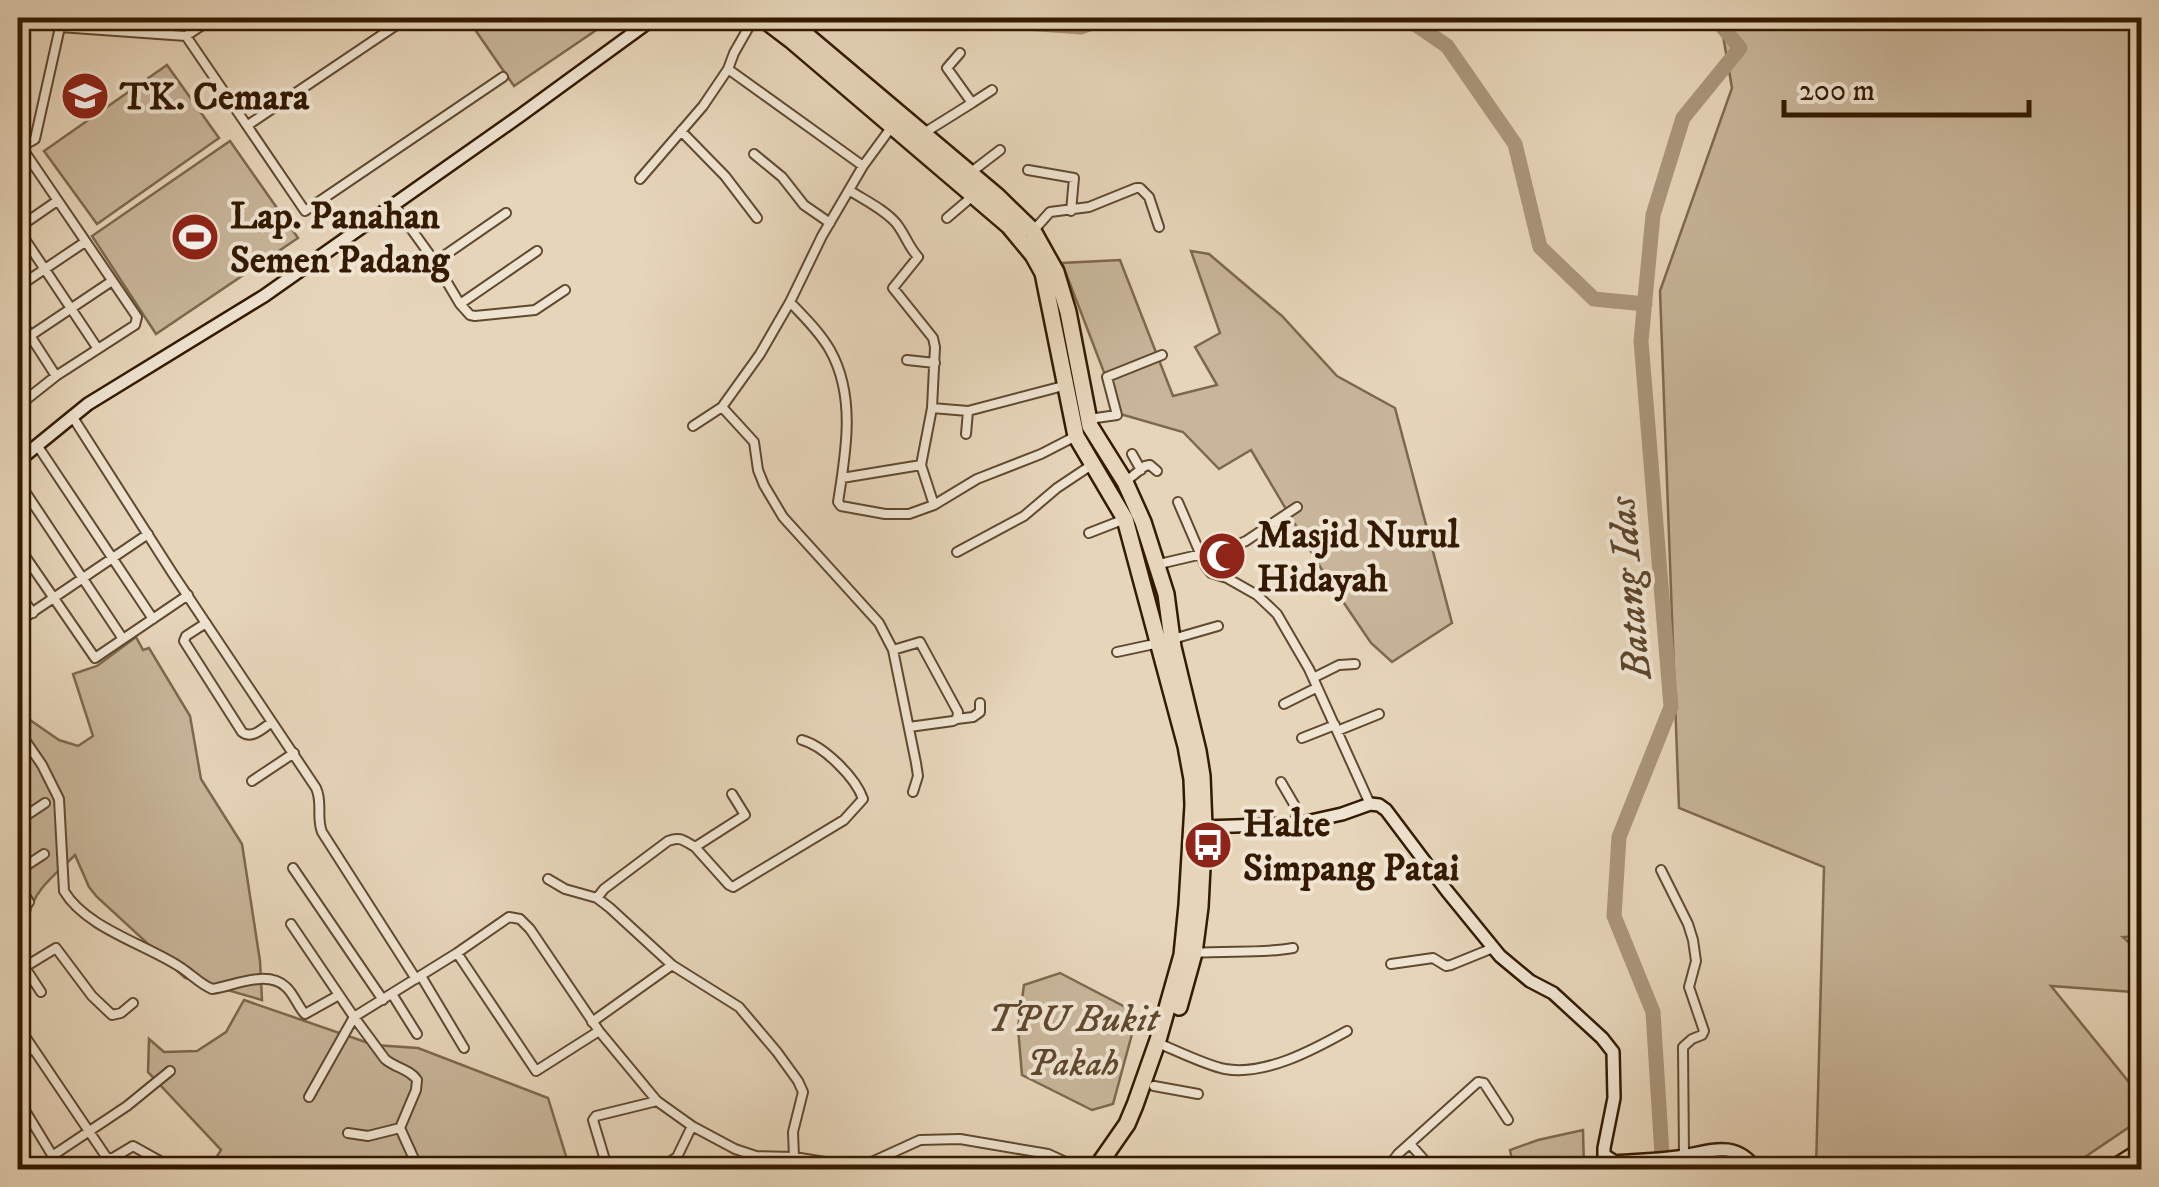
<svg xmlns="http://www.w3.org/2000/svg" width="2159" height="1187" font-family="'IM FELL DW Pica',serif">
	<rect width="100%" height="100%" fill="#e7d5ba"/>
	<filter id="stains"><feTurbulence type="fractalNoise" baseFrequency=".002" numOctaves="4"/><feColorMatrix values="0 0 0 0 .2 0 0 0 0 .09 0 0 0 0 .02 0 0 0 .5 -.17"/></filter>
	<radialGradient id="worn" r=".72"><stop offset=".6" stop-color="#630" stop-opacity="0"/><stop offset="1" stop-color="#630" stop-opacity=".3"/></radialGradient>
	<path fill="#c8b59a" stroke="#7e684d" stroke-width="2.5" d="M467,18H614L514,86Z
		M1720,18H2141L2142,936L2123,937L2141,953V996L2133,992L2051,986L2141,1097V1119L2085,1157L2071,1169H1816L1824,867L1679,808L1660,291L1732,88Z
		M167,65L219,138L97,224L44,151Z
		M230,141L298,238L156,334L92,236Z
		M1191,251L1209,254L1282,316L1337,376L1395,408L1452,623L1392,662L1371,643L1325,575L1251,450L1219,469L1183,432L1120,414L1062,263L1120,260L1173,396L1217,385L1195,347L1220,333Z
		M136,637L143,650L149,648L190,716L201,779L242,844L260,961L262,1000L185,978L97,897L89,887L75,855C57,873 33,890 29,916L18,923V739L30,720L59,740L78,746L93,736L73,674L97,666Z
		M1060,973L1127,1008L1135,1023L1113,1104L1092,1110L1022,1075L1018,1028L1024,985Z
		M244,1000L374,1045L418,1048L548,1098L570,1169H209L221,1150L148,1072L149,1039L164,1052L197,1051L226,1032Z
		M1583,1130L1584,1169H1514L1510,1150L1538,1140Z"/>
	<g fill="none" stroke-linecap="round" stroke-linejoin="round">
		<path stroke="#aa957b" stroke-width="15" d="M1010,18L1024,23L1081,27L1107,18
			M1406,18L1447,46L1515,144L1540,247L1594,299L1645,304
			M1663,1170L1653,1012L1614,916L1619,837L1671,707L1641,341L1653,215L1683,118L1740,48L1715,18"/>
		<g stroke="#60492e" stroke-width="12">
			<path id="street" d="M60,27L186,36L213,18
				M186,36L305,211L503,77
				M728,69L863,166
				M972,103L992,90
				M248,125L407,18
				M681,131L725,176L757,218
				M924,133L972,103L947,68L960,53
				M18,142L137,317L135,325L56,376L18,406
				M21,147L35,139L60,27
				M754,154L782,177L804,205L830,223
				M1028,170L1074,178L1071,211
				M970,173L1000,150
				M640,179L703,106L728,69L734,53L754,18
				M849,190C864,200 884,209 896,223C905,234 908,246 918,257L893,288L933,338L935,347L932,408L921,465L934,505L977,479L1041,454L1076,436
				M394,205L435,262L460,304L537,251
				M947,218L974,195
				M18,228L57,201
				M18,229L98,349
				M1033,231L1050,212L1089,207L1136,188H1140L1149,197L1159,227
				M435,262L506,213
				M18,287L85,242
				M790,302C804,317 820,332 830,350C856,396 846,452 838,502L841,506L885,514H909L934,505
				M460,304L470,315L475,316L535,310L565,290
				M18,317L56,376
				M18,344L112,281
				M907,360L935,363
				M722,407L754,442L758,470L764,485L783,517L879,623L893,650L916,763L918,776L913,792
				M932,408L968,411L1067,385
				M72,416L173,574L316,788C323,803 316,817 322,832L416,979
				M1089,419L1117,415L1107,377L1162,355
				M693,426L722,407L760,354L790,302L822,236L863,166L893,125
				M966,434L968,411
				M37,445L153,619
				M1132,454L1141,470
				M842,478L921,465
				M18,481L123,639
				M1125,482L1145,466L1150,465L1157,471
				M1178,502L1206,567L1211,573L1227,578L1257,595L1277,614L1309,669L1370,804
				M1089,533L1125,519
				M18,546L95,658L188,595
				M957,552L1024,516L1057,488L1093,464
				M1155,565L1232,547L1246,541L1297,507
				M18,593L33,613
				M18,622L148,534
				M206,623L186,636L184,641L242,732C252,740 263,728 272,722
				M893,650L920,642L958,712L957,719L953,721L909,727
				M1117,652L1159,643L1218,626
				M1313,678L1339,665L1355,664
				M1284,704L1316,688
				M957,719L973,717L980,712V703
				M18,730L42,765L59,799L64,891C86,928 145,944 180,967C191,974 200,984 212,989C234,986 267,969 286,987C294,994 298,1007 305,1014L339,995
				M1337,731L1379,714
				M1302,738L1335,725
				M18,771L24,767
				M252,781L294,753
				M1281,782L1295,806L1297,824
				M18,821L45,803
				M695,847L729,885L733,887L844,820L863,799C856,778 824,746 802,740
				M293,868L383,1000
				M1661,870L1688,924L1693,940L1696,961L1689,987L1704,1031L1702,1035L1692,1039L1683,1047L1684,1155
				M18,871L44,854
				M548,879L565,889L597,898L610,908L672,965L739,1007L777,1052L798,1081L803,1092L793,1132L794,1157
				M18,884L29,902
				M597,898L604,889L668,841C681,836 684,841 695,847L745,815L732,794
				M291,924L354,1017L457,953L509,917L520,919L530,929L599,1031L657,1101L692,1126L735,1149L756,1156L794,1157L850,1166L874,1161L920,1140L960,1139L1048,1154L1083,1170
				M457,953L536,1071L599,1031
				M1194,953C1227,950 1260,954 1293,948
				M18,957L41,992
				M1391,964L1433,958L1446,966L1451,965L1493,948
				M18,971L56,948L92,996L112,1015L121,1013L133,1003
				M421,976L464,1048
				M392,994L417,1034
				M592,1022L672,965
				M18,1026L107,1158H113L133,1146L176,1170
				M1165,1046C1181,1053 1209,1066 1225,1069C1265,1076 1313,1050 1347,1031
				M18,1058L32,1048
				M1154,1086L1198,1094
				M309,1097L354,1017L385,1059C395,1068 410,1069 417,1080L416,1090L400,1128L414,1159L422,1170
				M18,1099L60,1168
				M348,1133L368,1136L400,1128
				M1410,1144L1433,1170
				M1698,1152L1699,1170
				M52,1156L127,1106L170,1071
				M1111,1166L1118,1170
				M608,1170L593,1120L596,1116L657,1101
				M658,1170L677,1157L692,1126
				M1342,1170L1343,1169
				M1386,1170L1398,1154L1478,1082L1484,1083L1508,1120"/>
		</g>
		<g stroke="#331a00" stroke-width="16">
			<path id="secondary" d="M18,461L88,404L264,296L521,115L654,18
				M1204,827L1297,824L1342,814L1370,804L1379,805L1386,810L1447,891L1500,956L1530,981L1553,993L1602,1038L1613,1052L1614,1098L1604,1148V1155L1615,1162C1636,1160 1657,1160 1678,1157C1709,1152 1735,1138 1757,1170
				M2107,1170L2142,1148"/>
		</g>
		<g stroke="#331a00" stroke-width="20">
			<path id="highway" d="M762,18L791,40L1009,226L1033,255L1043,273L1076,436L1125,519L1186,746L1192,779L1193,805L1187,905L1182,955L1158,1040L1135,1105L1127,1124L1095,1170
				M786,18L997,196L1033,231L1056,272L1068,312L1090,426L1125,482L1143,522L1166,594L1173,647L1198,751L1202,776L1204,827L1200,907L1194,953L1179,1007"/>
		</g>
		<use href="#street" stroke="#efe4d2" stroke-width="8"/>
		<use href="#secondary" stroke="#efe4d2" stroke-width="11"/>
		<use href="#highway" stroke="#e7d5ba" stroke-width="15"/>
	</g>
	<defs>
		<g id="school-disc" transform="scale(2.5)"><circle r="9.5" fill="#8f2418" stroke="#efe4d2"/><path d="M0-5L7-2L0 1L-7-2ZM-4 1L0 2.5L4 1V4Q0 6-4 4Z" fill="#fff"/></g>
		<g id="stadium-disc" transform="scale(2.5)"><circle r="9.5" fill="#8f2418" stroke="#efe4d2"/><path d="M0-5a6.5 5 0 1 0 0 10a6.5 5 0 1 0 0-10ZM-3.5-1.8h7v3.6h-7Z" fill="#fff"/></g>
		<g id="mosque-disc" transform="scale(2.5)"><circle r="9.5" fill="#8f2418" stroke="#efe4d2"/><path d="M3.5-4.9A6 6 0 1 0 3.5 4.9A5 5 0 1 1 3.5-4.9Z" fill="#fff"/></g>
		<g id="bus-disc" transform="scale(2.5)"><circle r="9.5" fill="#8f2418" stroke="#efe4d2"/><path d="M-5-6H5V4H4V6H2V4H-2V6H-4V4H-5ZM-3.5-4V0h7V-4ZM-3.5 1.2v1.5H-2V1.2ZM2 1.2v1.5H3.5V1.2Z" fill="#fff"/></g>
	</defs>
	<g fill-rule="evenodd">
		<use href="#school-disc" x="85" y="96"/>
		<use href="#stadium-disc" x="195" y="237"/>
		<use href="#mosque-disc" x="1222" y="556"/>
		<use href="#bus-disc" x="1208" y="845"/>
	</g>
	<g text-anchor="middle" stroke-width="8" stroke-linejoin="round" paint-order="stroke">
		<g font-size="38" font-weight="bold" fill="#331a00" stroke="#efe4d2" text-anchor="start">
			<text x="120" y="109">TK. Cemara</text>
			<text x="230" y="228">Lap. Panahan<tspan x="230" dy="44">Semen Padang</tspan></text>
			<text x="1257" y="547">Masjid Nurul<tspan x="1257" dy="44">Hidayah</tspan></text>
			<text x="1243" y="836">Halte<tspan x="1243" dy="44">Simpang Patai</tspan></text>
		</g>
		<g font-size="38" font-style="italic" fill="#60482e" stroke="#efe4d2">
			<text x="1073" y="1031">TPU Bukit<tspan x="1073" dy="44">Pakah</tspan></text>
		</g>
		<g font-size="40" font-style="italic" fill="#5d452b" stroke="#efe4d2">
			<text transform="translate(1628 588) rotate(-95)" y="14">Batang Idas</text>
		</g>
	</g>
	<rect width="2159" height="1187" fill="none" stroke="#e7d5ba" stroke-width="60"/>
	<rect x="20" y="20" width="2119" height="1147" fill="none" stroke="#331a00" stroke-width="5"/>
	<rect x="30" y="30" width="2099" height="1127" fill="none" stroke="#331a00" stroke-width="2.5"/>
	<path d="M1784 100v15h245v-15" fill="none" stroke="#331a00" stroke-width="5"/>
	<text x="1799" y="100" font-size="30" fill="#331a00" stroke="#efe4d2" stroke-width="8" paint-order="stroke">200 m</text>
	<rect width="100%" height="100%" filter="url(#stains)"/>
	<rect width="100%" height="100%" fill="url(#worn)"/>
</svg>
